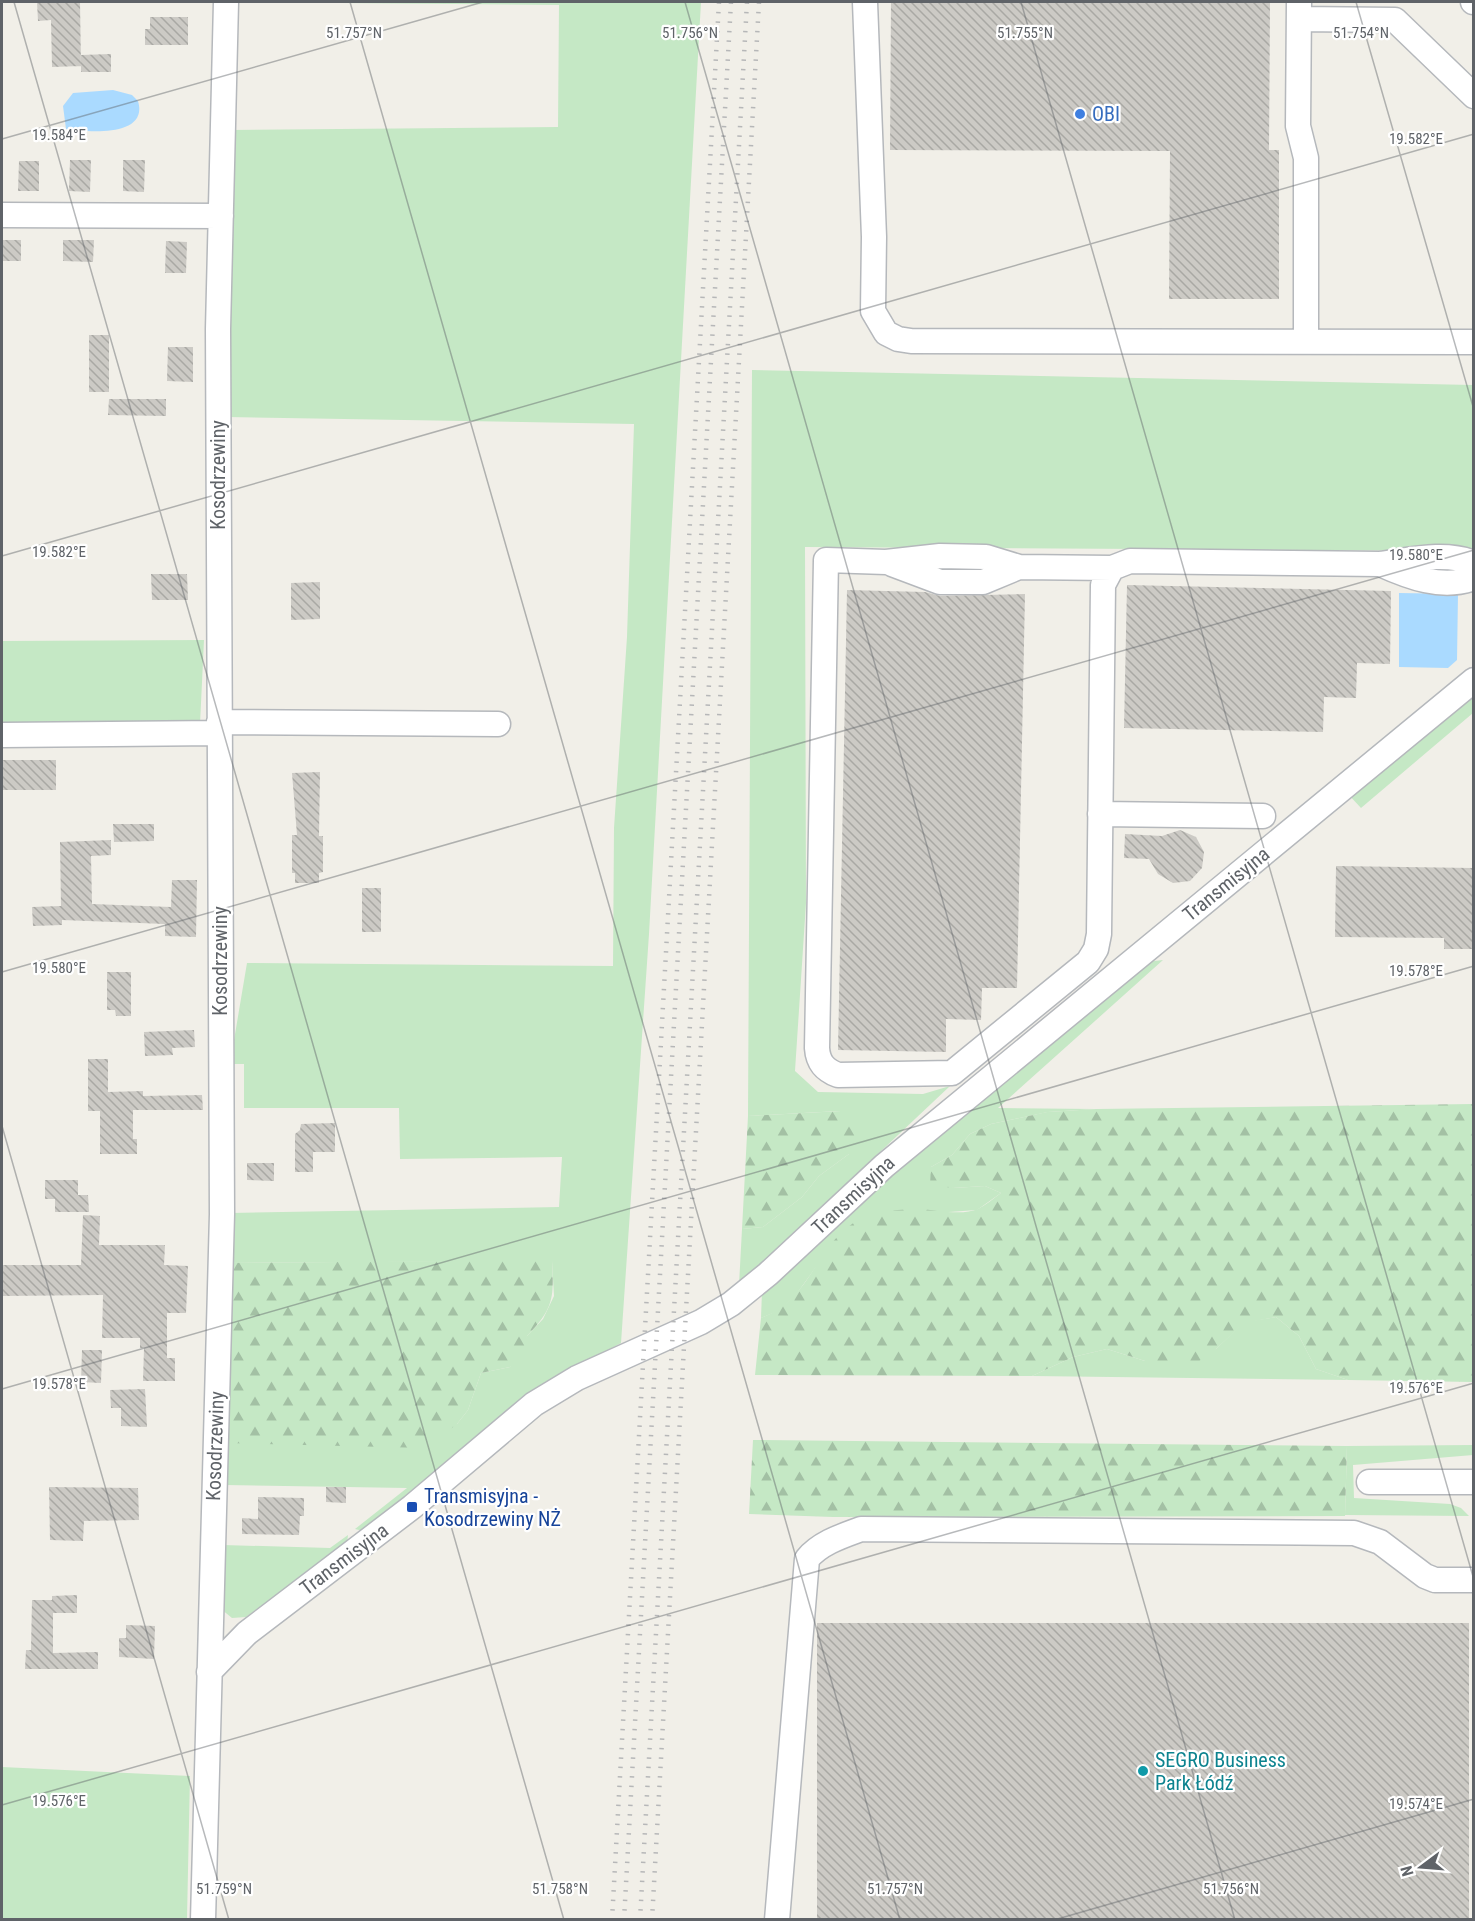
<svg xmlns="http://www.w3.org/2000/svg" width="1475" height="1921" font-family="'Roboto Condensed',sans-serif">
	<defs>
		<pattern id="forest-firs" width="22" height="20" patternUnits="userSpaceOnUse" patternTransform="scale(1.5)"><rect width="22" height="20" fill="#c5e8c5"/><path d="M5 1l3.5 6h-7zM16 11l3.5 6h-7z" fill="#a3c0a4"/></pattern>
		<pattern id="building-back-hatch" width="6" height="6" patternUnits="userSpaceOnUse" patternTransform="scale(1.5)"><rect width="6" height="6" fill="#cccac5"/><path d="M-1 5l2 2M0 0l6 6M5-1l2 2" fill="none" stroke="#a9a8a4"/></pattern>
	</defs>
	<rect width="100%" height="100%" fill="#f1efe8"/>
	<path fill="#c5e8c5" d="M232,2H701L649,934L621,1343L551,1381L363,1531L355,1529L407,1488L225,1485L226,1443L457,1424L468,1410L481,1373L510,1367L527,1336L543,1319L554,1296L552,1261L230,1263V1213L559,1207L562,1157L400,1159L399,1108H244V1064H230L247,963L613,966L614,828L627,637L634,424L227,417L230,130L558,127L559,5Z
		M752,370L1473,385V551L805,547L806,903L795,1071L818,1092L923,1094L950,1086L739,1285L742,1229L763,1227L802,1197L819,1176L849,1154L840,1111L748,1116Z
		M204,640L200,724L2,727V641Z
		M1473,691V713L1361,808L1348,794Z
		M1163,960L998,1108L1096,1109L1048,1112L991,1124L970,1134L952,1155L931,1167L953,1188L985,1186L1001,1193L977,1210L949,1212L821,1260L795,1296L778,1311L761,1318L762,1291L965,1109L1146,962Z
		M1276,1317L1299,1336L1316,1369L1348,1380L1032,1376L1073,1357L1107,1349L1145,1361L1216,1349L1244,1322Z
		M1473,1445V1455L1353,1465L1354,1498L1450,1504L1461,1508L1469,1516L1345,1515L1347,1446Z
		M348,1535L347,1544L246,1617L232,1618L221,1609L223,1545L330,1548Z
		M2,1767L190,1776L187,1919H2Z"/>
	<path fill="url(#forest-firs)" d="M1473,1104V1382L1348,1380L1316,1369L1299,1336L1276,1317L1244,1323L1216,1349L1198,1362L1145,1361L1107,1349L1073,1357L1032,1376L755,1375L761,1318C811,1299 814,1250 852,1224C868,1212 899,1209 919,1209C936,1210 962,1216 978,1209C986,1205 994,1198 1001,1193L985,1186L953,1188L930,1185L931,1167L952,1155L970,1134L991,1124L1047,1112L1096,1109Z
		M841,1111L858,1131L849,1154L819,1176L802,1197L763,1227L742,1229L748,1116Z
		M552,1260C554,1298 554,1308 527,1336L526,1352L510,1367L481,1373L468,1410L457,1424L426,1448L226,1443L230,1263Z
		M753,1440L1347,1446L1345,1516L833,1517L749,1514Z"/>
	<path fill="#aadaff" d="M113,90L132,95L138,101C149,138 87,132 66,129L63,106L73,93Z
		M1399,593L1458,594L1457,660L1448,668L1399,667Z"/>
	<path fill="url(#building-back-hatch)" d="M37,2H80L81,66L52,67L51,20L38,21Z
		M891,2H1270L1269,150H1279V299H1169L1170,151L890,150Z
		M150,17H188V45H145V29H150Z
		M111,54V72H81V55Z
		M70,160H91L90,192L69,191Z
		M123,160H145L144,192L123,191Z
		M19,161H39V191H18Z
		M2,240H21V261H2Z
		M63,240H94L93,262L63,261Z
		M166,241L187,242L186,273H165Z
		M89,335H109V392H89Z
		M168,347H193V382L167,381Z
		M109,399H166V416L108,415Z
		M151,574H187L188,600H152Z
		M320,582V619L291,620V583Z
		M1127,585L1391,591L1390,664L1357,663L1356,698L1324,697L1323,732L1124,728Z
		M847,590L925,592L940,596L1025,594L1017,988H982L981,1020L946,1019V1052L838,1050Z
		M2,760H56V790H2Z
		M320,772L319,836H323V872L319,873V883H295V873H292V835H297L292,773Z
		M113,824H154V841L114,842Z
		M1180,830L1196,837L1204,852L1202,868L1190,881L1173,883L1158,874L1149,859L1124,858L1125,834L1162,836Z
		M111,840V855L91,856L92,904L171,907L172,880H197L196,937L165,936V924L62,920V925L33,926L32,907L61,906L60,842Z
		M1336,866L1473,868V949H1444V938L1335,937Z
		M362,888H381V932H362Z
		M107,972H131V1016H116L115,1010H107Z
		M194,1030L195,1047L172,1048L173,1055L145,1056L144,1032Z
		M88,1059H108V1092L143,1091V1096L202,1095L203,1110H133V1139H137V1154H100V1111H88Z
		M335,1123V1152H313V1172H295V1134L300,1130L301,1124Z
		M247,1163H274V1181L247,1180Z
		M45,1180H78V1195H88L89,1212H55V1199H45Z
		M83,1215L100,1216L99,1245H165L164,1265L188,1266L186,1313H167V1358H175V1381H143L144,1348H140V1338H102L103,1295L2,1296V1265H81Z
		M82,1350H102L101,1383L81,1382Z
		M145,1389L147,1427L121,1426V1408H111L110,1390Z
		M49,1487L138,1488L139,1520L84,1521L83,1541L50,1540Z
		M326,1487H346V1503L326,1502Z
		M258,1497L304,1498V1516H300L299,1535L242,1534V1518L258,1519Z
		M77,1595V1613H53V1653L98,1652V1669H25L26,1650H31L32,1600H52V1596Z
		M817,1623H1469V1920H817Z
		M126,1625L155,1626L154,1659L119,1657V1638H126Z"/>
	<g fill="none" stroke-linecap="round" stroke-linejoin="round">
		<g stroke="#b5b8bc" stroke-width="27">
			<path id="minor" d="M865,2L874,237L873,311L886,333L898,339L911,341L1474,342
				M1299,2L1298,126L1306,158V342
				M1473,2H1474
				M1299,19L1395,20L1474,96
				M2,215L221,216
				M892,564L940,582H983L1019,567
				M1380,564C1409,577 1442,590 1474,578
				M1112,568L1019,567L986,557L940,556L886,562L826,560L817,1048C818,1063 825,1070 838,1075L952,1073L1088,962L1096,949L1099,934L1103,585L1112,568L1130,561L1380,564C1410,560 1445,551 1474,563
				M219,722L498,724
				M2,735L219,733
				M1100,814L1263,816
				M1369,1482H1474
				M209,1672L247,1633L412,1507L534,1404L577,1378L701,1322L731,1304L768,1274L884,1166L1474,680
				M203,1920L222,1214L218,329L226,2
				M777,1920L807,1559C820,1543 842,1536 861,1529L1354,1533L1380,1542L1425,1576L1435,1580H1474"/>
		</g>
		<use href="#minor" stroke="#fff" stroke-width="24"/>
		<path stroke="#b6b7b8" stroke-width="4.5" stroke-dasharray="1.5 8" stroke-linecap="butt" d="M612,1920L719,2
			M624,1920L731,2
			M640,1920L747,2
			M652,1920L759,2"/>
	</g>
	<path fill="none" stroke="#5f6368" stroke-width="1.5" stroke-opacity="0.45" d="M14,2L564,1920M350,2L900,1920M685,2L1235,1920M1021,2L1474,1580M1356,2L1474,410M2,139L483,2M2,556L1474,134M2,972L1474,550M2,1126L229,1920M2,1389L1474,966M2,1805L1474,1383M1054,1920L1474,1799"/>
	<circle fill="#3f7fe0" stroke="#fff" stroke-width="2" cx="1080" cy="114" r="6"/>
	<rect fill="#1a4fb4" stroke="#fff" stroke-width="2" x="406" y="1501" width="12" height="12" rx="3"/>
	<circle fill="#0f9aa8" stroke="#fff" stroke-width="2" cx="1143" cy="1771" r="6"/>
	<g text-anchor="middle" stroke-width="4.5" stroke-linejoin="round" paint-order="stroke">
		<g font-size="20" fill="#366cbe" stroke="#fff" text-anchor="start">
			<text x="1092" y="121">OBI</text>
		</g>
		<g font-size="20" fill="#5f6368" stroke="#fff">
			<text transform="translate(218 475) rotate(-90)" y="7">Kosodrzewiny</text>
			<text transform="translate(1226 884) rotate(-39)" y="7">Transmisyjna</text>
			<text transform="translate(220 961) rotate(-90)" y="7">Kosodrzewiny</text>
			<text transform="translate(853 1195) rotate(-43)" y="7">Transmisyjna</text>
			<text transform="translate(215 1446) rotate(-88)" y="7">Kosodrzewiny</text>
			<text transform="translate(344 1559) rotate(-37)" y="7">Transmisyjna</text>
		</g>
		<g font-size="20" fill="#164399" stroke="#fff" text-anchor="start">
			<text x="424" y="1503">Transmisyjna -<tspan x="424" dy="23">Kosodrzewiny NŻ</tspan></text>
		</g>
		<g font-size="20" fill="#0d838f" stroke="#fff" text-anchor="start">
			<text x="1155" y="1767">SEGRO Business<tspan x="1155" dy="23">Park Łódź</tspan></text>
		</g>
	</g>
	<g font-size="15" text-anchor="middle" fill="#5f6368" stroke="#fff" stroke-width="4.5" stroke-linejoin="round" paint-order="stroke">
		<text x="354" y="38">51.757°N</text>
		<text x="690" y="38">51.756°N</text>
		<text x="1025" y="38">51.755°N</text>
		<text x="1361" y="38">51.754°N</text>
		<text x="59" y="140">19.584°E</text>
		<text x="1416" y="144">19.582°E</text>
		<text x="59" y="557">19.582°E</text>
		<text x="1416" y="560">19.580°E</text>
		<text x="59" y="973">19.580°E</text>
		<text x="1416" y="976">19.578°E</text>
		<text x="59" y="1389">19.578°E</text>
		<text x="1416" y="1393">19.576°E</text>
		<text x="59" y="1806">19.576°E</text>
		<text x="1416" y="1809">19.574°E</text>
		<text x="224" y="1894">51.759°N</text>
		<text x="560" y="1894">51.758°N</text>
		<text x="895" y="1894">51.757°N</text>
		<text x="1231" y="1894">51.756°N</text>
	</g>
	<rect width="1475" height="1921" fill="none" stroke="#5f6368" stroke-width="6"/>
	<g transform="translate(1421 1867) rotate(254)" stroke="#ffffff" stroke-width="4.5" paint-order="stroke">
	<path d="M0-4.5L10 22L0 15L-10 22Z" fill="#5f6368"/>
	<text y="-9" font-size="16" font-weight="bold" text-anchor="middle" fill="#5f6368">N</text>
	</g>
</svg>
